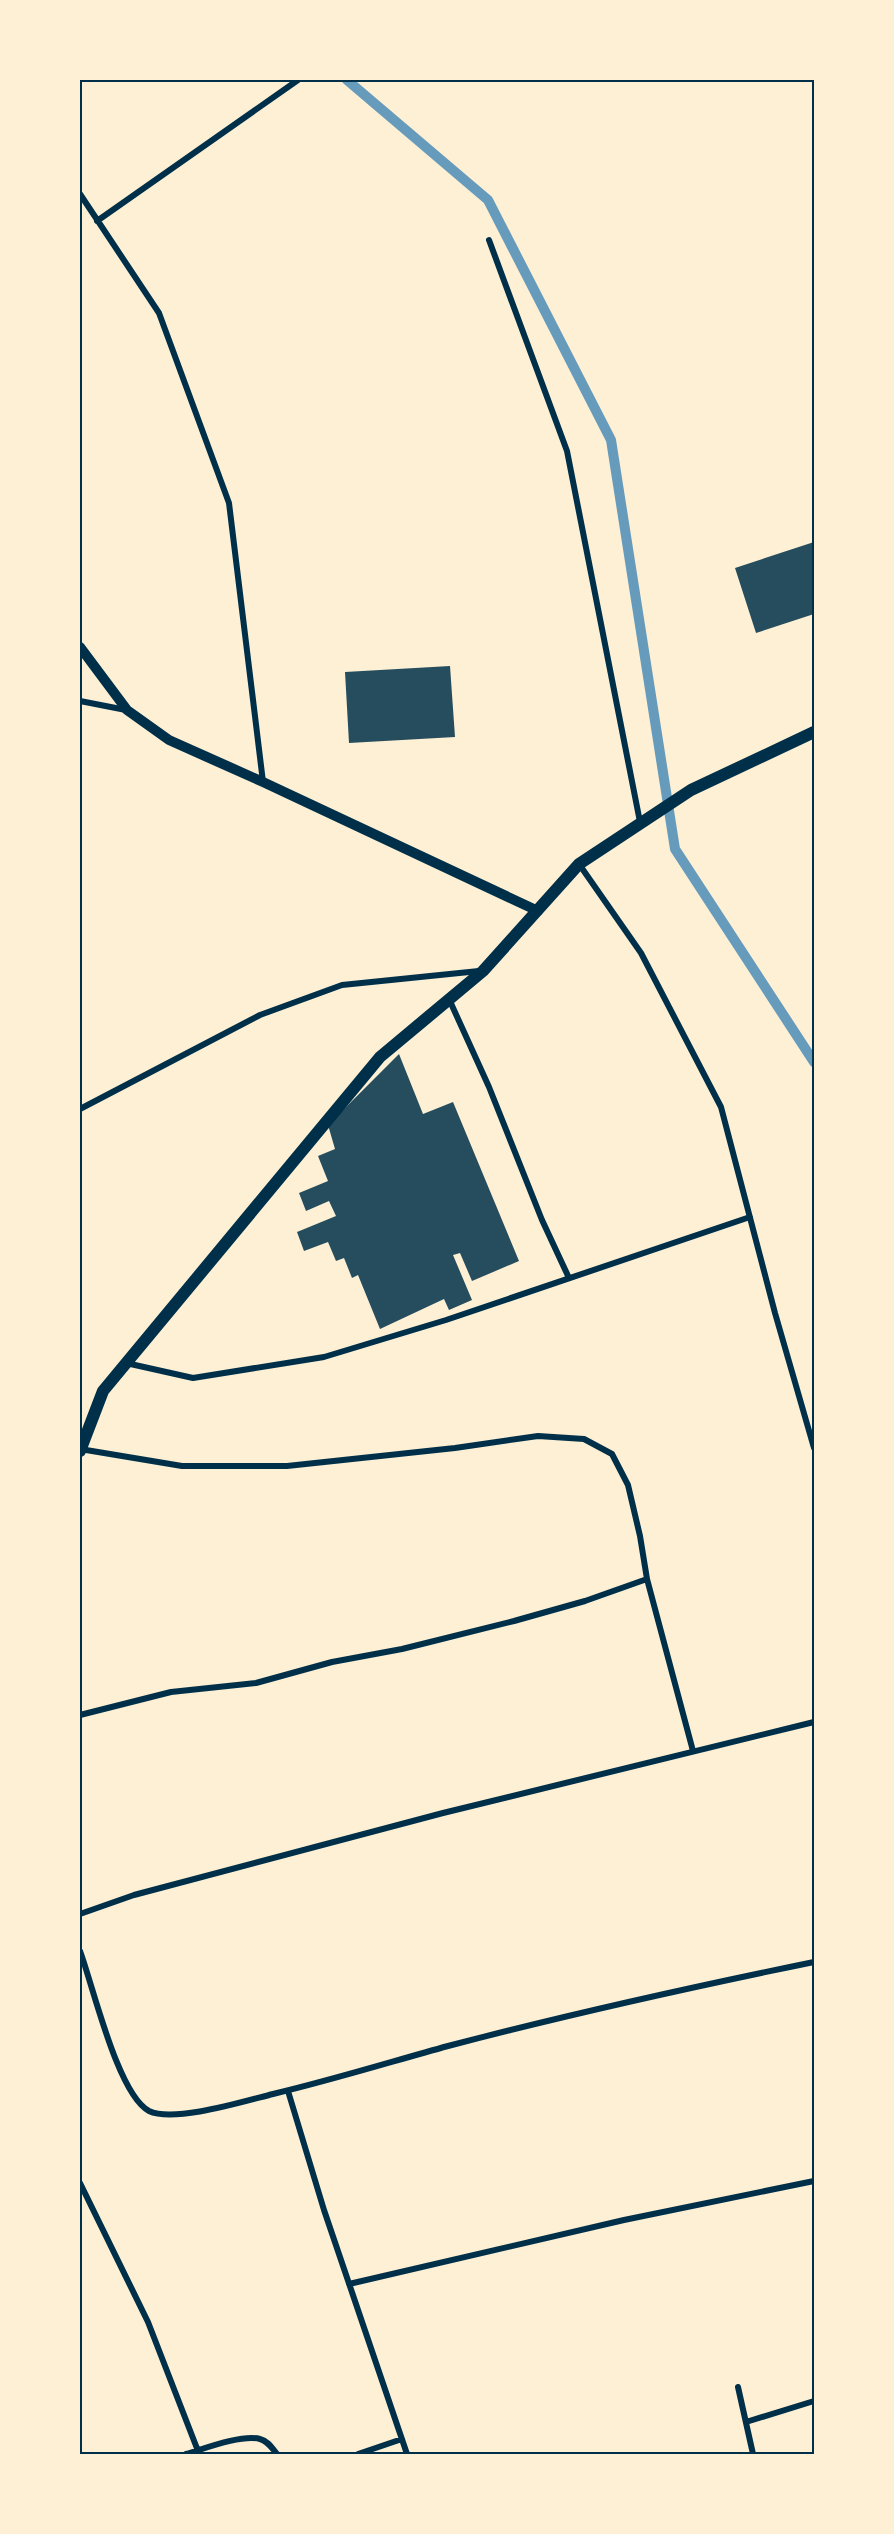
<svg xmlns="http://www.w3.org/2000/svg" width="894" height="2534" font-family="'PT Sans',sans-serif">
	<rect width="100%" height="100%" fill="#fdf0d5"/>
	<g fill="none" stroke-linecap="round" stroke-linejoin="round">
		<path stroke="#669bbc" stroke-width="10" d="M347,80L488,200L611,440L675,849L814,1062"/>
	</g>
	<path fill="#264d5e" d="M814,542V614L756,633L735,568Z
		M450,666L455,737L349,743L345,672Z
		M399,1054L423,1114L453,1102L519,1261L472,1281L460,1253L453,1255L472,1300L449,1310L444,1299L380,1329L358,1275L352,1278L344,1258L336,1261L328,1242L304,1251L297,1232L336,1216L329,1201L306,1211L299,1193L328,1181L318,1156L335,1149L328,1125Z"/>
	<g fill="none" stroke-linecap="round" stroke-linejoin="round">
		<path stroke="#003049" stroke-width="6" d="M80,194L159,313L229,503L263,782
			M97,221L298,80
			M489,240L567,451L640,822
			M80,701L126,710
			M579,864L641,953L721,1107L775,1313L814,1448
			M449,999L489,1087L542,1220L569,1278
			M80,1109L260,1015L342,985L479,971
			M126,1363L193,1378L324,1357L446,1320L750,1217
			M80,1449L182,1466H287L455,1448L538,1436L584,1439L612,1454L628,1485L640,1536L647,1579L693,1751
			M80,1715L171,1692L256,1683L332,1662L402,1649L514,1621L585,1601L647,1579
			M80,1914L134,1895L443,1813L814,1722
			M80,1951C93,1986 118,2095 149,2111C174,2123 245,2101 273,2094C332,2080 390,2062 448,2046C570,2014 692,1987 814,1962
			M288,2091L324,2210L407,2454
			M80,2183L148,2322L198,2451
			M349,2284L624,2220L814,2181
			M738,2387L753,2454
			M746,2422L814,2401
			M186,2454C203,2449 242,2434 260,2439C268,2441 272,2448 277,2454
			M358,2454L402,2439"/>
		<path stroke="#003049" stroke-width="10" d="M80,647L127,710L169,740L263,782L538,911"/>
		<path stroke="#003049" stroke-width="12" d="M80,1451L103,1391L380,1057L483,971L579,864L691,790L814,732"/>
	</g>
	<rect width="894" height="2534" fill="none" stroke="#fdf0d5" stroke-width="162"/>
	<rect x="81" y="81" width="732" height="2372" fill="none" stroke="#003049" stroke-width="2"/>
</svg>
